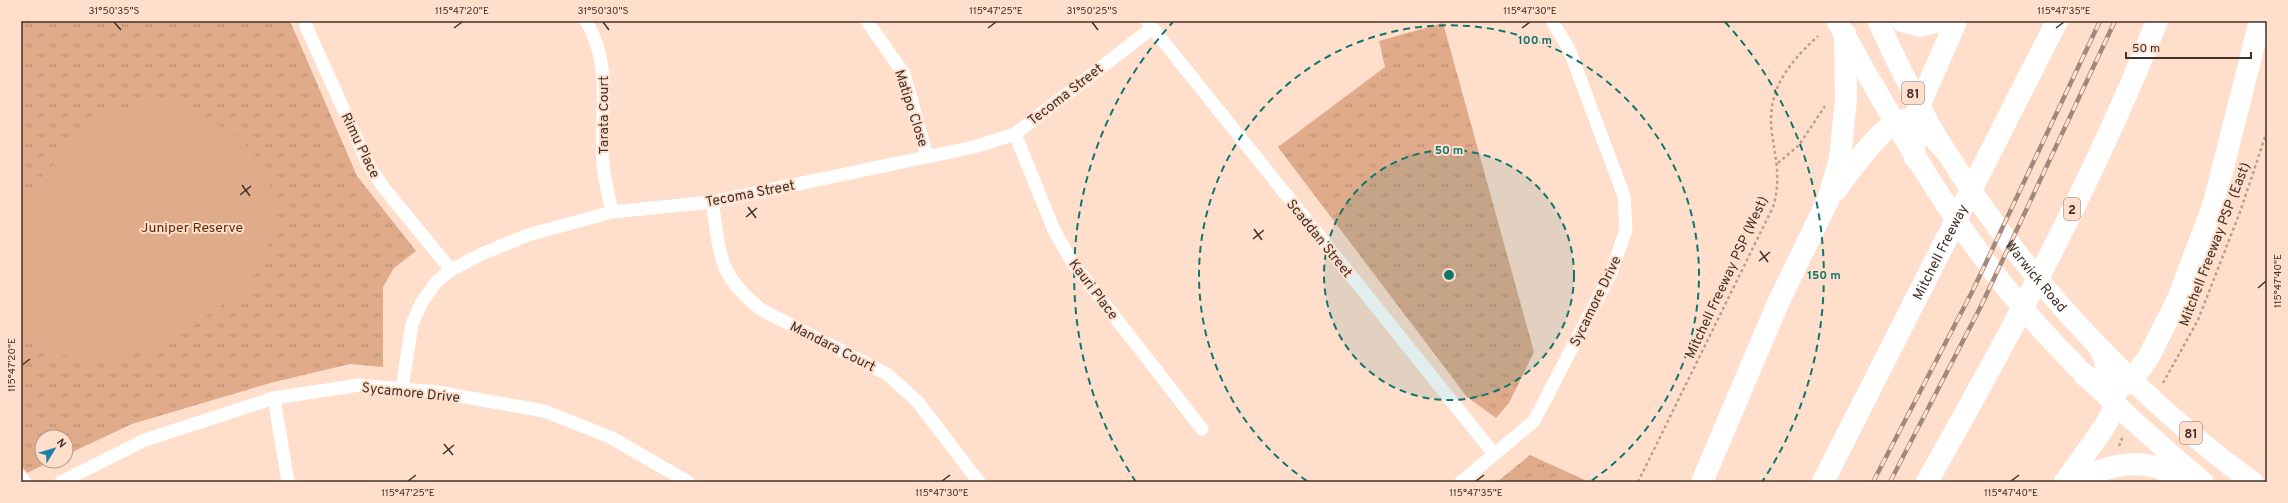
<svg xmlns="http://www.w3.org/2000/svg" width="2288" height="503" font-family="Overpass,sans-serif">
	<defs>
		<pattern id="grass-tufts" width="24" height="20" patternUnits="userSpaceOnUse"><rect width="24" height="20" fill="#e0ab8b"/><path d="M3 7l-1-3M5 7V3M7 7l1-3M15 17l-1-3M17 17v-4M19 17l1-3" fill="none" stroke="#b78c72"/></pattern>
	</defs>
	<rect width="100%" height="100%" fill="#ffdfcc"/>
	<path fill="url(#grass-tufts)" d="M21,21H290L357,176L416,251L394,268L383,287V367L350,364L270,383L132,424L66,455V437H42V461H52L27,473L21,465Z
		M1443,23L1534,352L1509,403L1496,418L1467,397L1278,147L1385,67L1379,41Z
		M1530,455L1589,482H1497Z"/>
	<path fill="#e0ab8b" d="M168,98L239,137L266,169L278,224L250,285L178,336L113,362L56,355L21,326V209L34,185L103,113Z"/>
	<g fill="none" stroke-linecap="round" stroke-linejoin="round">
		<path stroke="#b99f90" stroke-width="2.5" stroke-dasharray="3 3" stroke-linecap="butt" d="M1782,21H1785
			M1778,163L1799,145L1825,106
			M2163,383L2198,320L2240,212L2267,131
			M2119,446L2123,436
			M1638,482L1773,207C1781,181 1776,160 1772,134C1766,90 1788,64 1818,36"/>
		<path stroke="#fff" stroke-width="13" d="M586,21C614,68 599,113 603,164C604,180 609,196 612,212
			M867,21L904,74L927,156
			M1147,21L1494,454
			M306,26L368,164L384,188L451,270
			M1015,134L1054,230L1072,262L1202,429
			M712,202C721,254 716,275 762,310L887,374L917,401L979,482
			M402,389L412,324L422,302L436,282L451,270L484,253L528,235L612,212L712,202L974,147L1015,134L1152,28
			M274,398L288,482
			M21,477L25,482
			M61,482L145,440L274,398L359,385L437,392L544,411L610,437L688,482
			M1461,482L1534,421L1611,273L1626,230L1624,196L1569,49L1552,21"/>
		<g stroke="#fff" stroke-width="21">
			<path d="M1837,21C1889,114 1941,206 2007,289C2065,361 2133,422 2203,482"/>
			<path id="s1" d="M1878,21C1898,65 1919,109 1945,150C2004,245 2078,332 2162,408C2191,434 2221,460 2253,482"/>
		</g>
		<g stroke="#fff" stroke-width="22">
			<path d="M1902,21L1921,26L1939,21"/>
			<path d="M1915,158L1913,120L1956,21"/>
			<path d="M1835,191C1849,173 1887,114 1912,120C1924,124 1935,140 1944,149"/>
			<path d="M2085,376L2114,386L2124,385L2132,380L2148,358L2178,299L2214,203L2260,21"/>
			<path d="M1702,482L1778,303L1828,200L1840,159L1846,100L1845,34"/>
			<path id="s2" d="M1823,482L2057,21"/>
			<path d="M1927,482C2011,333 2094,180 2157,21"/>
			<path d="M2065,482C2075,467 2114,418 2115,404C2116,385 2107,367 2101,350"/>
			<path d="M2078,482C2100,467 2133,459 2159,468C2169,472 2178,478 2187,482"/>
		</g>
		<g stroke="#a0887a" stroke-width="4.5">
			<path id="rail" d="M1873,482L1973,290L2100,21
				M1890,482L1981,306L2115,21"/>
		</g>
		<use href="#rail" stroke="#ffdfcc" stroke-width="3" stroke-dasharray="9" stroke-linecap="butt"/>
	</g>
	<path fill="none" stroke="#413128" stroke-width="1.5" d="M114,22L121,30M603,22L609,30M1092,22L1098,30M454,28L462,22M988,28L996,22M1522,28L1530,22M2056,28L2064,22M242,185L250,196M240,195L251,186M748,207L756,218M746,217L757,208M1254,229L1262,240M1253,239L1264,230M1760,251L1768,262M1759,261L1770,252M2258,288L2266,281M22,365L30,359M444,444L453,455M443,454L454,445M408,481L416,475M942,481L950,475M1476,481L1484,475M2011,481L2019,475"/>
	<circle cx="1449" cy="275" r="125" fill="#0f766e" fill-opacity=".12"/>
	<g fill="none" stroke="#0f766e" stroke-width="2" stroke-dasharray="7 5">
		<circle cx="1449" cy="275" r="125"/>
		<path d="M1307 481A250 250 0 1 1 1591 481"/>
		<path d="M1136 482A375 375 0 0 1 1173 22M1725 22A375 375 0 0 1 1762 482"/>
	</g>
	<g text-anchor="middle" stroke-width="4" stroke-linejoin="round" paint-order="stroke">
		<g fill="#ffdfcc" stroke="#7a6559" stroke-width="1">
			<rect x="1902" y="82" width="22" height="22" rx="3"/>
			<rect x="2064" y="198" width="16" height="22" rx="3"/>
			<rect x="2180" y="422" width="22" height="22" rx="3"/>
		</g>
		<g font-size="13" font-weight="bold" fill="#413128">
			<text x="1913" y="98">81</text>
			<text x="2072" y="214">2</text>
			<text x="2191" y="438">81</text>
		</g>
		<g font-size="14" fill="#413128" stroke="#ffdfcc">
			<text transform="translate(1065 94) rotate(-38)" y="5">Tecoma Street</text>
			<text transform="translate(912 108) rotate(72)" y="5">Matipo Close</text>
			<text transform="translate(603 115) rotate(-90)" y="5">Tarata Court</text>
			<text transform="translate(361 145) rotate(64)" y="5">Rimu Place</text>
			<text transform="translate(750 193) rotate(-11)" y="5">Tecoma Street</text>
			<text transform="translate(1320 238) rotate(51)" y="5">Scaddan Street</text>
			<text transform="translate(2214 244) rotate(-69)" y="5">Mitchell Freeway PSP (East)</text>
			<text dy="5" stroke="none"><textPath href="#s2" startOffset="258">Mitchell Freeway</textPath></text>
			<text dy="5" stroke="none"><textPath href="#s1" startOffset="301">Warwick Road</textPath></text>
			<text transform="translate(1726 277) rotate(-65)" y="5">Mitchell Freeway PSP (West)</text>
			<text transform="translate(1094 289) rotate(53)" y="5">Kauri Place</text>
			<text transform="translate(1595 301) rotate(-64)" y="5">Sycamore Drive</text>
			<text transform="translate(833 346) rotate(27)" y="5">Mandara Court</text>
			<text transform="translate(411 392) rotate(6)" y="5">Sycamore Drive</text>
		</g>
		<g font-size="14" fill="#5e2a00" stroke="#ffdfcc">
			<text x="192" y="232">Juniper Reserve</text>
		</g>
	</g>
	<circle cx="1449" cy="275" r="6" fill="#0f766e" stroke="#ffdfcc" stroke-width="2"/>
	<g font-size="12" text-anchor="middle" font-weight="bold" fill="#0f766e" stroke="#ffdfcc" stroke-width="4" stroke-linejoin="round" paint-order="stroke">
		<text x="1535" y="44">100 m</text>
		<text x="1449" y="154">50 m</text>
		<text x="1824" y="279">150 m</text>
	</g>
	<rect width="2288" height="503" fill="none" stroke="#ffdfcc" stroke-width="44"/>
	<g transform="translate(54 449) rotate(52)"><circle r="19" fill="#ffdfcc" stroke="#b3998a"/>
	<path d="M0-3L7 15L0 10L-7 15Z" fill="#1b80ab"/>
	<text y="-6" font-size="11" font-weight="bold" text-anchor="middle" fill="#413128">N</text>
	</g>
	<path d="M2126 52v6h125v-6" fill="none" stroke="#413128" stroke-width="2"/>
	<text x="2132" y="52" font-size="12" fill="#413128" stroke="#ffdfcc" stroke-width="3" paint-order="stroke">50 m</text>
	<rect x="22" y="22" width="2244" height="459" fill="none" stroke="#413128" stroke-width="1.5"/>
	<g font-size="10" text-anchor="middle" fill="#413128">
		<text x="114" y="14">31°50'35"S</text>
		<text x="462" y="14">115°47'20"E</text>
		<text x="603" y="14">31°50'30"S</text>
		<text x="996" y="14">115°47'25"E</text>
		<text x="1092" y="14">31°50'25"S</text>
		<text x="1530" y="14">115°47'30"E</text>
		<text x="2064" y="14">115°47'35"E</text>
		<text transform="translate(2277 281) rotate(-90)" y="4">115°47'40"E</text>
		<text transform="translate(11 365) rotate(-90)" y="4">115°47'20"E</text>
		<text x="408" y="496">115°47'25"E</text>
		<text x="942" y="496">115°47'30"E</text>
		<text x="1476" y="496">115°47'35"E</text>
		<text x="2011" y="496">115°47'40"E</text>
	</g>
</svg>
